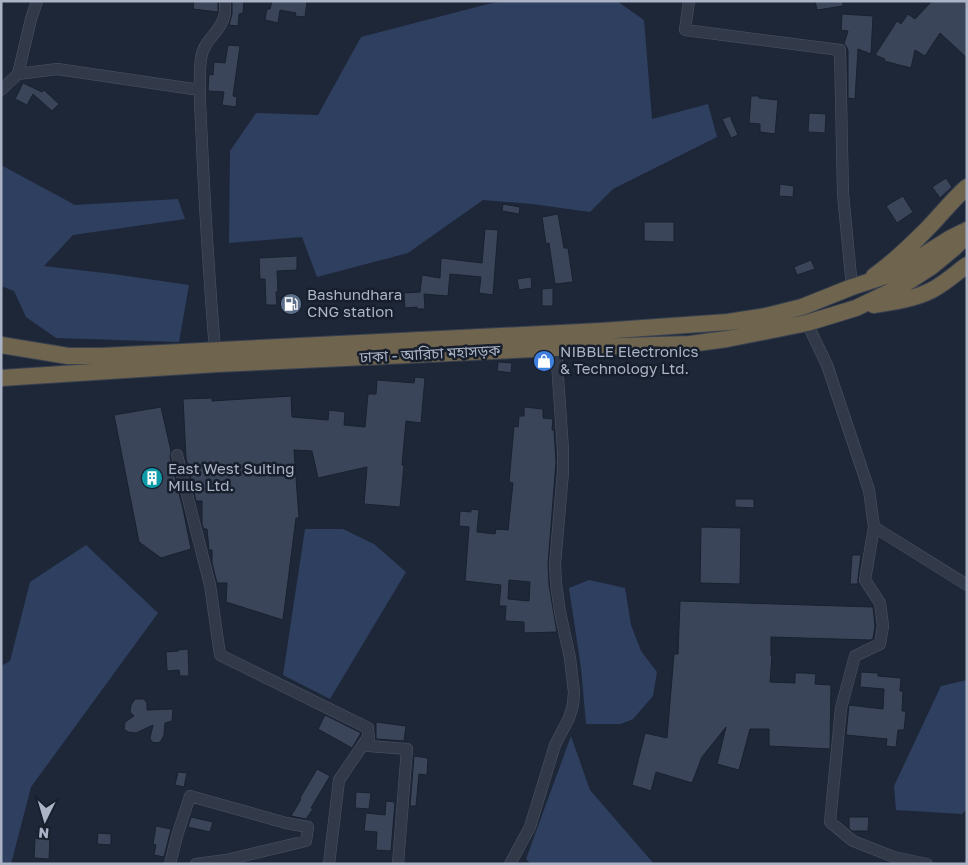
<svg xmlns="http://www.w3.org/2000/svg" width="968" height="865" font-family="'Golos Text','Noto Sans Bengali',sans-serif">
	<rect width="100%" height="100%" fill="#1e2738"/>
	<path fill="#2e3f5f" d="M504,1H617L644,20L652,119L708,104L717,137L613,189L590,212L532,204L483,200L408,253L317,277L302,237L229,243L230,151L256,113L318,115L361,37L488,4Z
		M1,165L75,205L178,199L185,219L73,235L44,266L113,274L189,285L179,342L56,338L26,317L14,291L1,286Z
		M305,529H343L374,544L406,572L330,699L283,675Z
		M86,545L158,613L31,787L11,864H1V666L10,661L30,582Z
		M589,580L625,588L631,625L641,651L657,672L653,696L633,719L621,724H586L581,668L569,588Z
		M967,680V809L962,814L896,810L894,786L941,686Z
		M571,736L590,790L654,864H531L526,859Z"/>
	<path fill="#3a4559" stroke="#19212f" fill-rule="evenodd" d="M194,1H218V12L193,9Z
		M232,1H244L243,13L239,14L238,26L229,25L232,14Z
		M272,1H307L305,17L295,16L296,13L280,10L278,23L265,20L267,9H270Z
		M815,1H843V6L817,10Z
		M932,1H967V58L940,33L925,56L915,50L911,68L884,61L885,59L875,55L897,21L901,24L908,14L915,19Z
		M842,14L873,16L871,54L858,49L855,99L848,98V50L846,46L844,44L848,31L841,30Z
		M228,45L240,46L233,96L237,97L236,107L222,105L224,92L208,91L209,74L213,75L214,62L225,63Z
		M23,83L42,92L44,90L59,104L52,111L33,94L27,105L15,99Z
		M751,96H759V98L778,100L775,134L760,132V124L749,123Z
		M809,113L826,114L825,133L808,132Z
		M730,116L738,135L731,138L722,119Z
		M946,178L952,187L940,198L932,187Z
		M780,184L794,186L793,197L779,196Z
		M903,196L913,212L897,223L886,206Z
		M503,204L520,207L519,214L502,211Z
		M558,214L564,248H568L573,282L555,284L549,243L546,244L542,217Z
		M644,222H674V242L644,241Z
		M485,229L498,230L493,295L479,293L481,277L450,274L448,296L424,294L425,309H417V307L405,308L404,293L420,292L422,275L440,278L441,258L482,263Z
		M297,256V270L277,271L278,292H276L277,305H266L265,279H260L259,258Z
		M811,260L815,269L797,275L794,267Z
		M531,277L532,288L519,290L517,279Z
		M553,288V306H542V289Z
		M498,362L512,363L511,373L497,371Z
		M415,377L425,378L421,423L406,421L402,465H404L400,507L364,504L367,467L318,478L312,451L294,450L299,518H296L283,620L226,602L227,583H217L212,563V550H209L207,529H204L202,525V501H196L186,458L183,399L212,398V401L291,396L292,417L328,420L329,410L345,412L344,425L365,427L368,394H376L377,380L414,383Z
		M161,407L171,451L170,457L183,509L191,549L161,558L139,542L114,415Z
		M524,407L543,409V418L553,419L552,430H554L556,462L548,564L549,585L557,632L524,633V622L505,621L506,606H499L501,585L465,581L469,527L459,526L460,511L471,512V509L479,510L477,532L495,534L496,529L508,530L513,483L509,482L514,426L518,427L519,416H524ZM509,580L530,582L529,601L508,599Z
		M735,499H754V508L735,507Z
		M701,527L741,528L740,584L700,583Z
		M852,555H861L858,579V584H850Z
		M680,601L873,607L875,626L873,639L870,640L771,637V656H772L770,682L795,683V673H804L816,674L815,684L831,685L830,749L769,746V729H750L739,770L717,764L726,727L702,757L692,783L656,772L651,791L632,785L645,733L667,738L674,654H678Z
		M188,649L189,676H180L179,670L167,671L166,652L178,651V650Z
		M861,672L878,673V676L901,678L900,691H903L902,711H906L904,730H898L896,747L886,746L887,739L846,735L849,705L883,709L884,689L860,687Z
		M135,699H144L147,703V710L173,709L172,721L165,723L164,735L161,741L158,743L152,742L150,738L153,725L136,733L128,732L124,729L125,722L134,716L130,712L131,705Z
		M325,715L361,733L352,748L318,729Z
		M376,722L406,726L404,741L376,739Z
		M414,756L428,758L427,775L419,774L416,806H410Z
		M317,769L330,776L311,808L313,809L306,819L291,816L301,799L300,798Z
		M178,772L187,773L184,787L175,785Z
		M356,792L371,793L369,809L355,808Z
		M386,801L395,802L391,851L376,850L377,832L364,831L366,813L385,815Z
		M191,817L213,822L210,832L188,827Z
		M849,817H869L868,831H852L849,828Z
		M156,826L171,829L164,857L154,855L156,845L153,844Z
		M98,833L111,834V845L97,844Z
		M35,838H50L49,859L34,858Z"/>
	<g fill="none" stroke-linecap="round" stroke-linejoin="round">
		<g stroke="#4c5464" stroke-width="12">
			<path id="minor" d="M689,1L685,30L840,50L843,194L852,287
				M18,74L57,69L200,90
				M1,90L18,74L31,19L37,1
				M807,323L827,365L869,490L874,527L967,585
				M215,350C210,289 206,228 203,166C202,145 201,123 200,101C200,88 199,73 201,59C203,41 217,35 223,20C226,14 225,8 225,1
				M177,455L210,585L220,655L368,728L369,746L407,749L398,864
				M874,527L865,580L880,603L883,626L880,644L855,656L841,708L830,822L853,841L894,857L927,864
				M170,864L177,836L190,796L286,823L308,827L306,841L226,860L196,864
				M329,864L339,780L369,736
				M510,864L530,827L555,745L569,718L573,705L574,692L570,658L560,612L556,584L555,564L563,472V450L556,348"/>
		</g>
		<g stroke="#394150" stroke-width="18">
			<path id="highway" d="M874,276C891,264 906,250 921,235C937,220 950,202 967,187
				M874,305C893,302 915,299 932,290C944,284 956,273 967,265
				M1,345L68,356H102L601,331L728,322L766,316L802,307L852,287L895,273L949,239L963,232
				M1,378L217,364L556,348L690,344L727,339L807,323L856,308L900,287L931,267L954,248L961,241L967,230"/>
		</g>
		<use href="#minor" stroke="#323a49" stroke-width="11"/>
		<use href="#highway" stroke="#6f644e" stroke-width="16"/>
	</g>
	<defs>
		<g id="fuel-disc" transform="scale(1.125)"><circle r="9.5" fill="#5c6f8a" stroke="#171f2d"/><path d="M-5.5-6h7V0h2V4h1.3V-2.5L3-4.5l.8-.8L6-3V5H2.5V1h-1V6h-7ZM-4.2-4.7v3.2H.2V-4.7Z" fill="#fff"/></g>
		<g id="shop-disc" transform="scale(1.125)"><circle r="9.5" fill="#3f7fe0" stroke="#171f2d"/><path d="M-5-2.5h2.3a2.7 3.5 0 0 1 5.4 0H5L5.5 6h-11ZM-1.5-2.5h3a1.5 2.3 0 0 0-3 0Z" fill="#fff"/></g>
		<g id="building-disc" transform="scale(1.125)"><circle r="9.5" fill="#0f9aa8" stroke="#171f2d"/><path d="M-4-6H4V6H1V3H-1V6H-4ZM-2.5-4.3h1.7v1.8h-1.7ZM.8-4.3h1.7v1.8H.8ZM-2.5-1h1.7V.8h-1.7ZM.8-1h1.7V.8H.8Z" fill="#fff"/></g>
	</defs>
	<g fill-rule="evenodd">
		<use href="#fuel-disc" x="291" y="304"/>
		<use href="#shop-disc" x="544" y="361"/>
		<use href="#building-disc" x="152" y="478"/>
	</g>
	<g text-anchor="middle" stroke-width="5" stroke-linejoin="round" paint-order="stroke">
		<g font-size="15" fill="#abb4c6" stroke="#171f2d" text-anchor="start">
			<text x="307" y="300">Bashundhara<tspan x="307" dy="17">CNG station</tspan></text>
			<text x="560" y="357">NIBBLE Electronics<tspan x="560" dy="17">&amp; Technology Ltd.</tspan></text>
			<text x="168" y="474">East West Suiting<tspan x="168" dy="17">Mills Ltd.</tspan></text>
		</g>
		<g font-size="15" fill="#abb4c6" stroke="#171f2d">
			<text transform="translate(430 354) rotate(-3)" y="5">ঢাকা - আরিচা মহাসড়ক</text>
		</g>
	</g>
	<rect width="968" height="865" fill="none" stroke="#abb4c6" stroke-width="5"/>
	<g transform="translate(45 820) rotate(185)" stroke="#171f2d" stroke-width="4" paint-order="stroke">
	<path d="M0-4L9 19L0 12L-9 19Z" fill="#abb4c6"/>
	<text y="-8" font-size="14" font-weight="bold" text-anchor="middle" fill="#abb4c6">N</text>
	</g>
</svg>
